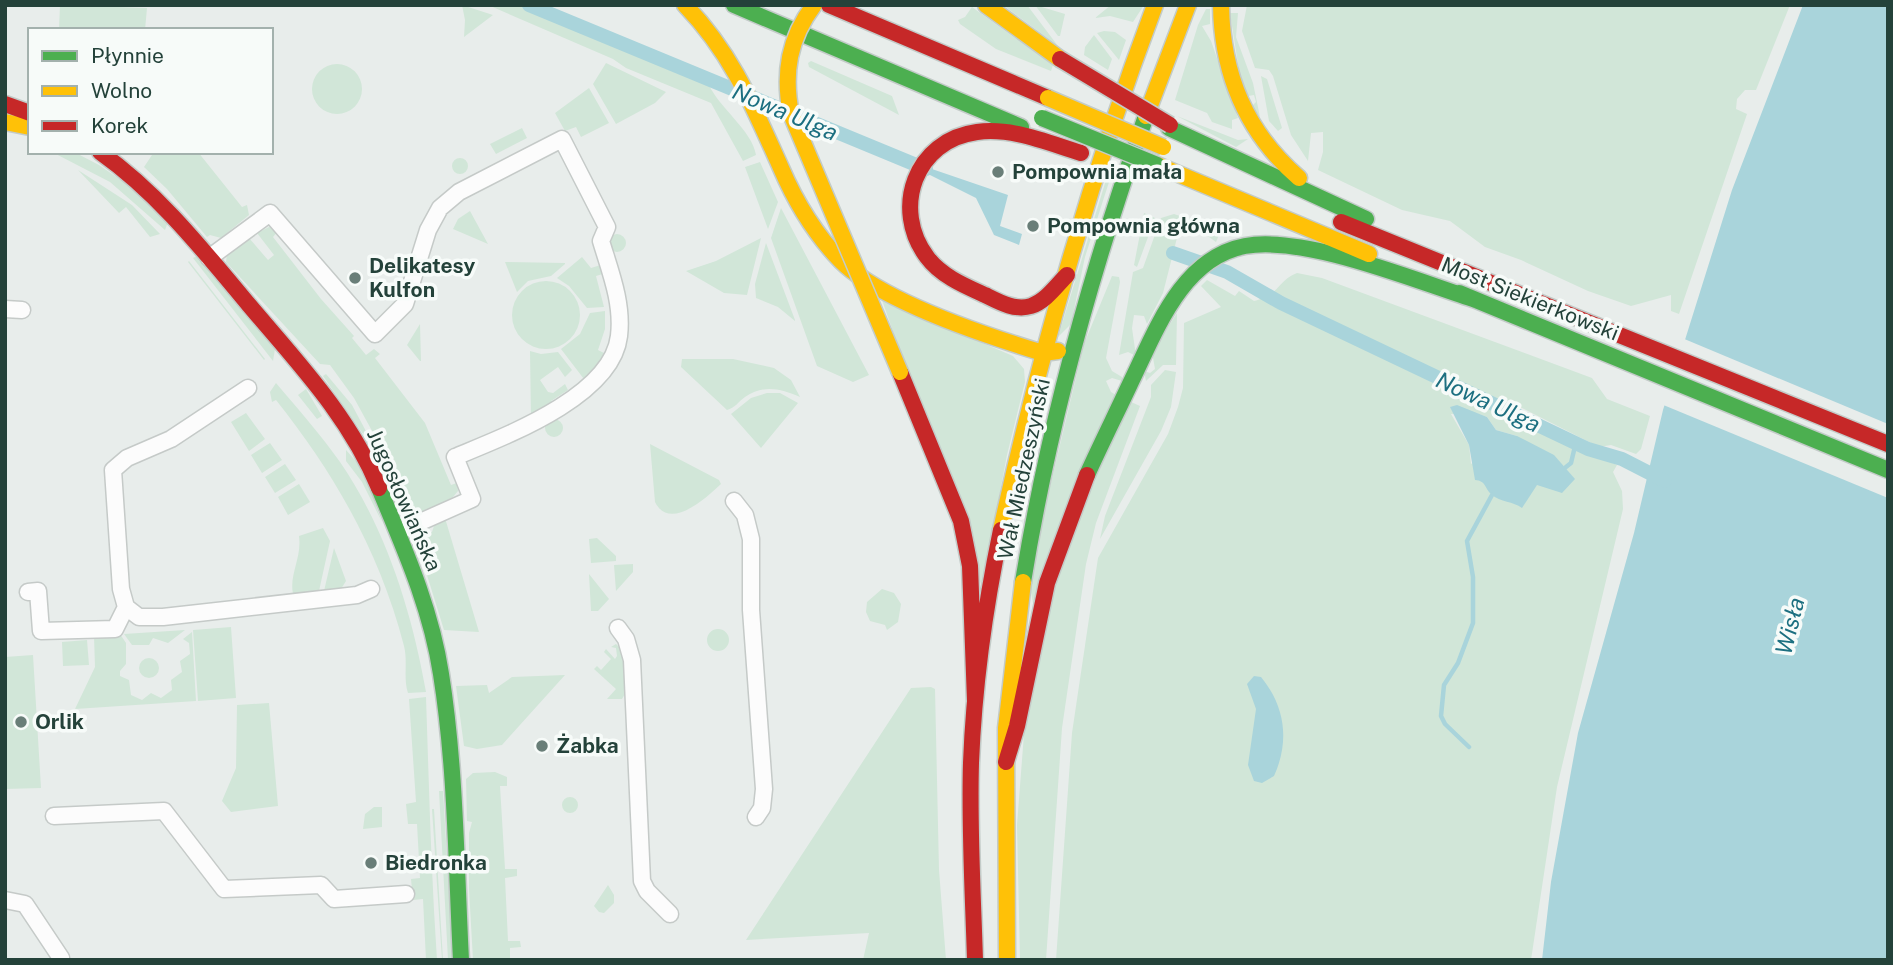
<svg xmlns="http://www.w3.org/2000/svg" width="1893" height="965" font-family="'Public Sans',sans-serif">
	<rect width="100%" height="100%" fill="#e8edeb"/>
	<path fill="#d1e6d8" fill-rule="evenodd" d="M60,5L147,8L145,30H59Z
		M462,5L493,15L464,37L465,20Z
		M488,5H519L709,85C720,109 752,130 756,155L743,161L711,103L626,68L613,59Z
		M1003,5H1027L1058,46Z
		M1035,5L1065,14L1060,36H1058Z
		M1111,5H1144L1133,22L1110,16L1095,18Z
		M1247,5H1790L1756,90H1745L1737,99L1736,109L1747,114L1679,314L1671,311V295L1631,306L1588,291L1521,260L1485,247L1450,221L1402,210L1318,170L1323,152V132L1311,133L1308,161L1291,135L1273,76L1269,70L1255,68L1242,31Z
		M972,7L1053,65L1051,71L996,49L960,24L958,20L965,17Z
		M1206,9H1210V24L1202,26L1211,41L1238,118L1232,120V129L1212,122L1207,113L1175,100L1198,25Z
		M1230,13H1238L1236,37L1253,83L1260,117L1252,106L1256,102L1254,95L1248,96L1240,77Z
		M1104,31L1115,32L1126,40L1119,60L1097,33Z
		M1094,35L1112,59L1108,70L1084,55L1085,47Z
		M811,61L892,96L899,115L809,67L808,63Z
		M606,63L666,92L655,103L616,124L593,84Z
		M312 89a25 25 0 1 1 50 0a25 25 0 1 1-50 0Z
		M1261,76L1267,79L1282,128L1278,131L1269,121Z
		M589,88L609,123L581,137L576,127L565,131L555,113Z
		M1177,116L1238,140L1248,139L1236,147Z
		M522,128L527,138L496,154L490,144Z
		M52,152H74L99,165L131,187L168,222L165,230L110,182Z
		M154,152H198L242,207L247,205L249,215L221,238L210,235L207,237L167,189L144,167Z
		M452 166a8 8 0 1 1 16 0a8 8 0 1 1-16 0Z
		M760,162L778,202L768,229L745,167Z
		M78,170L132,205L160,234L150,237L126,207L119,213Z
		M1106,180L1109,182L1085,257L1071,324L1058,337Z
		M781,208L869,375L853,382L817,366L771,238Z
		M470,211L488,244L453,229L458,219Z
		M1144,213L1155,218L1137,267L1134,265Z
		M1174,214L1221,230L1216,242L1191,224L1175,220L1185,226L1179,230L1163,293L1147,324L1144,316L1134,315L1132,328L1136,356L1128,352L1119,355L1133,272L1143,268L1161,218Z
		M269,227L279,230L273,237L321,299L354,336L352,338L366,355L374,349L380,354L375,358L425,423L451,485L457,483L458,491L453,497L417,517L400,490L405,488L400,475L394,471L354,398L330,365L320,364L226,262L227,254L249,238L268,260L274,255L257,233Z
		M608 243a9 9 0 1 1 18 0a9 9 0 1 1-18 0Z
		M761,238L747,295L724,293L686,271L716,261Z
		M766,243L795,320V321L778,307L756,298L755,284Z
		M197,256L275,349L273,361L193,258Z
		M582,257L591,268L604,264L606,273L596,276L604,307L587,308L569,286L557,278Z
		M189,261L265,359L264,360L188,262Z
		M505,262L565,263V264L551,276L528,281L517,292Z
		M1297,273L1322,278L1592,378L1607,399L1650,416L1641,449L1636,454L1611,445L1599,447L1518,406L1512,418L1617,465L1613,472L1622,491L1623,509L1557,787L1531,960H1056L1072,733L1098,558L1168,434L1178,407L1183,388L1184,323L1221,307L1201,286L1207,280L1235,296L1239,291L1254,301C1281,294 1277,281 1297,273ZM1476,413L1487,417L1496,430L1517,436L1471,464L1469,445L1451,414Z
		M1112,276L1119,277L1120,282L1106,358L1112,371L1122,377V381L1112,378L1106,381L1111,392L1116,395L1034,609L1030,587L1039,533L1084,344Z
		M512 315a34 34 0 1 1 68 0a34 34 0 1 1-68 0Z
		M882,300L1013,356L1024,369L1025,382L1007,455L982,587Z
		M605,311V329L598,350L604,353L587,383L561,349L580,334L590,313Z
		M1177,313L1176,365H1163L1146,381L1144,371L1150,373L1155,369L1152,352Z
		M420,324L421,361H420L407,345Z
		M530,351L541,354L558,352L572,370L565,377L558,367L540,380L548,392L553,393L565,384L568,390L551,401L553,406L531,420Z
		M682,359H733L774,368L791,380L800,397C781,389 764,384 745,397C738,402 735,408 727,410L681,367Z
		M1165,370L1176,372L1171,407L1161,431L1100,539L1105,516L1151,397V385Z
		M326,374L352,405L383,463L323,376Z
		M276,383C297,408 321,435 340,462C386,529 412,612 426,692L408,693C403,678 408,662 404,646C380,553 335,474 276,400L272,402L270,392Z
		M306,389L322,416L317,419L298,395Z
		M767,393H780L798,403L761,448L731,414L751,398Z
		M1129,401L1140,406L1096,523L1086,564L1062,728L1046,960H1020L1017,825L1025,721L1062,558Z
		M246,413L265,439L249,451L231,422Z
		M545 428a9 9 0 1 1 18 0a9 9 0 1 1-18 0Z
		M270,443L282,460L262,473L251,455Z
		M650,444L719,480L721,484C707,497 670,532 655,502Z
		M346,450L362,468L382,522L362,482L346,461Z
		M285,464L296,480L275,493L265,477Z
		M299,484L310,502L288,515L278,497Z
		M445,518L479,632L444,630L418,546L421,537L432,532L435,523Z
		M323,528L330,541L319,591L293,594C289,574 302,558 299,536Z
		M597,538L616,556V561L591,563L589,539Z
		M334,548L346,581L341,589L324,591Z
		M633,564V572L616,591L614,565Z
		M589,574L609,599L598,611H591Z
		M882,589L894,593L901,604L898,622L887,630L885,625L870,621L866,612L867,602Z
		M231,627L236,698L198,701L193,630Z
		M707 640a11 11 0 1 1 22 0a11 11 0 1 1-22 0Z
		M185,630L168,643L153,638L149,645H132L124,634Z
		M192,632L196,701L75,709L95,667L94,636L120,634L126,643V664L120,671V676L129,680L131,695L142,700L151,693L161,698L172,690L171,680L182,672L180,661L190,654L189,643L183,639Z
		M87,640L89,665L63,666L62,642Z
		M616,644C628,653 631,688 622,699H607L616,689L594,669L597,666L601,670L611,659L604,652L606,649L615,659L617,656L616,648L611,647Z
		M33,655L41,788L5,789V657Z
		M139 668a10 10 0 1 1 20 0a10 10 0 1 1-20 0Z
		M565,675L502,745L477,749L464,746L456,686L487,685L489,693L512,677Z
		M931,687L935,689L939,870L946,960H863L869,933L746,940L911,688Z
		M426,697C429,785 431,872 437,960H426L423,899L413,900L411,879L420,878L417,824H408L406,804L416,802L409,699Z
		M269,703L278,806L231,812L222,801L236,768L237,705Z
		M495,772L507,777V786H500L505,869H517V876L505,878L508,941H520L521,947L510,948V960H473L469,889V833L472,822L467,821L466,779L473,773Z
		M439,791H443L453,960H448Z
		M562 805a8 8 0 1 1 16 0a8 8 0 1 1-16 0Z
		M374,807H382V827L363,829L365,814Z
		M432,809H434L443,960H442Z
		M608,885L614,895V903L604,913L599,912L594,906Z"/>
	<path fill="#a9d4db" d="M1803,5H1888V960H1542L1551,882L1578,733L1634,533L1663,410L1732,190Z
		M929,168L1008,195L1000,226L1022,234L1019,245L994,235L976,198L926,173Z
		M1457,405L1487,417L1496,430L1517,436L1554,455L1575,479L1562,493L1537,485L1522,508C1513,501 1501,503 1491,494C1484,487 1486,481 1475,480L1469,445L1450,407Z
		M1254,676L1261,677C1285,706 1290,741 1274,776L1262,783L1254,781L1248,765L1256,709L1247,684Z"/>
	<path fill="#e8edeb" d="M1682,338L1888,424V498L1661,404Z"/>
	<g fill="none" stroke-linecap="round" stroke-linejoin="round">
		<path stroke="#a9d4db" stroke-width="4.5" d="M1566,467L1571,463L1576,442
			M1469,747L1445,724L1441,716L1444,685L1458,663L1473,623V577L1467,541L1492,495"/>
		<path stroke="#a9d4db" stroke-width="14" d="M529,5L926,169
			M1173,253L1227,272L1281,303L1588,449L1622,459L1665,481"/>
		<g stroke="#c5cac8" stroke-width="19">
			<path id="street" d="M209,258L270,213L375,334L405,304L428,230L440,208L459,192L562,139L607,227L601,241C610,271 623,303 619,336C612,397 503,437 455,457L472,499L398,532
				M5,309L22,310
				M734,501L745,515L751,539V610L764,789L762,808L756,817
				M28,592L38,591L41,631L115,629L126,607
				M126,607L121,589L113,470L127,458L171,439L248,388
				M126,607L139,617H163L357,595L371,589
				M618,628L626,639L632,660L642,881L647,891L670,914
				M54,816L164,811L224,889L321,885L334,899L406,894
				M5,900L25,904L61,958"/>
		</g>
		<g stroke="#c3cbc8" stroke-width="19">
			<path id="fast" d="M734,5L1021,127
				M1169,128L1366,219
				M1459,293L1888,470
				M1087,475C1101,444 1116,414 1130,384C1155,333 1181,258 1245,246C1306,235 1416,281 1476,300
				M379,488C404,548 431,608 441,674C456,768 456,865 461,960
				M1023,582C1049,422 1092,268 1146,116"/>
		</g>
		<g stroke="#c3cbc8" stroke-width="19">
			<path id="slow" d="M685,5C733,55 753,106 781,168C796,203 815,234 841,261C882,302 987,336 1043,353L1058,351
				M986,5L1060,59
				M1221,5C1222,75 1246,132 1299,178
				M1146,116L1188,5
				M5,122L30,127
				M1157,165L1369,254
				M1001,530C1040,353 1091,175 1155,5
				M1007,960L1006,728L1023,582"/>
		</g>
		<g stroke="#c3cbc8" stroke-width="19">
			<path id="jam" d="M829,5L1048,98
				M5,104L30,113
				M100,152C159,194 203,250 249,305C298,363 350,417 379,488
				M1341,222L1888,444
				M1067,275C1056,286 1046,301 1031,306C1015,311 999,302 985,295C965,286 941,276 927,257C891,209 915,140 977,132C1012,127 1048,143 1081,153
				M900,372L961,521L970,566L975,701
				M1006,762L1017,726L1047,583L1087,475
				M975,960C973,894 969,828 971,763C974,685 985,607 1001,530"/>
		</g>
		<use href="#street" stroke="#fcfcfc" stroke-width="16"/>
		<use href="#fast" stroke="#4caf50" stroke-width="16"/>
		<use href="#slow" stroke="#ffc107" stroke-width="16"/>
		<use href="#jam" stroke="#c62828" stroke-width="16"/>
		<g stroke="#c3ccc9" stroke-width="19" stroke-linecap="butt">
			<path id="fast-bridge" d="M1042,118L1157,165"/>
		</g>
		<g stroke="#c3ccc9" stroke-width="19" stroke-linecap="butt">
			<path id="slow-bridge" d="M814,5C789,38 783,73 791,114L900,372
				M1048,98L1163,147"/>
		</g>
		<g stroke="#c3ccc9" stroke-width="19" stroke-linecap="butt">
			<path id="jam-bridge" d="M1060,59L1170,125"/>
		</g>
		<use href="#fast-bridge" stroke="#4caf50" stroke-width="16"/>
		<use href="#slow-bridge" stroke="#ffc107" stroke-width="16"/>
		<use href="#jam-bridge" stroke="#c62828" stroke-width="16"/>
	</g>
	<g fill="#697e78" stroke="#f7fbf9" stroke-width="2.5">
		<circle cx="998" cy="172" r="7"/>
		<circle cx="1033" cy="226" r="7"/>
		<circle cx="355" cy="278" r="7"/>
		<circle cx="21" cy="722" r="7"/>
		<circle cx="542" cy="746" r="7"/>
		<circle cx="371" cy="863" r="7"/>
	</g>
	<g text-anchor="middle" stroke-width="7" stroke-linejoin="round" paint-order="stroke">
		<g font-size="21" font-weight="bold" fill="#24423a" stroke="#f7fbf9" text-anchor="start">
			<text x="1012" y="179">Pompownia mała</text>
			<text x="1047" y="233">Pompownia główna</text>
			<text x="369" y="273">Delikatesy<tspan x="369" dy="24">Kulfon</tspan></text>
			<text x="35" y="729">Orlik</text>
			<text x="556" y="753">Żabka</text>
			<text x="385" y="870">Biedronka</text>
		</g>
		<g font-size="21" fill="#24423a" stroke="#f7fbf9">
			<text transform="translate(1530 299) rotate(22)" y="7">Most Siekierkowski</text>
			<text transform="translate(1024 469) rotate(-78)" y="7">Wał Miedzeszyński</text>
			<text transform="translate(404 500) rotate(66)" y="7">Jugosłowiańska</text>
		</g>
		<g font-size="23" font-style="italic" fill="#1c6f80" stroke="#f7fbf9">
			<text transform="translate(785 112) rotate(23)" y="8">Nowa Ulga</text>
			<text transform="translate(1488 402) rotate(25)" y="8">Nowa Ulga</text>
			<text transform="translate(1790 626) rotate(-76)" y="8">Wisła</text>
		</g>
	</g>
	<rect width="1893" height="965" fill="none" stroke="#24423a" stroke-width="14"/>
	<rect x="28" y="28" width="245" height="126" fill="#f7fbf9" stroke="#a3b1ad" stroke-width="2"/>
	<rect x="42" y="51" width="35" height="10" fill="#4caf50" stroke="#a3b1ad" stroke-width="2"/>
	<text x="91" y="63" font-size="21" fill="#24423a">Płynnie</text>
	<rect x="42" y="86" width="35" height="10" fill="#ffc107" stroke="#a3b1ad" stroke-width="2"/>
	<text x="91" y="98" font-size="21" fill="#24423a">Wolno</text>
	<rect x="42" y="121" width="35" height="10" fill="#c62828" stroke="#a3b1ad" stroke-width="2"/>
	<text x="91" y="133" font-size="21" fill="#24423a">Korek</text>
</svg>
